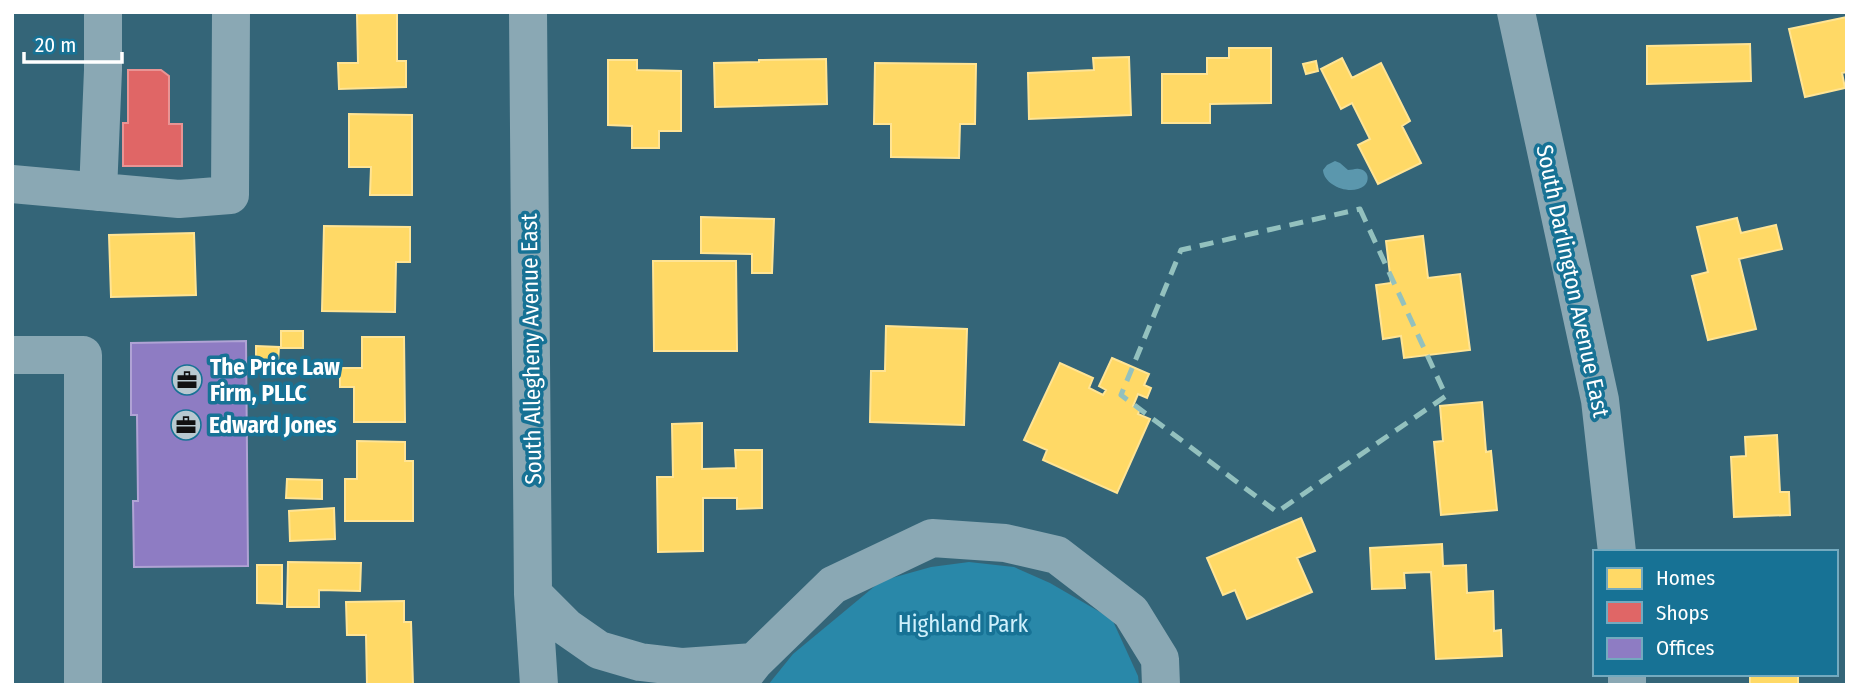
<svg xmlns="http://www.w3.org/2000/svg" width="1859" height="697" font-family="'Fira Sans Condensed',sans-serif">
	<rect width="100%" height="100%" fill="#346578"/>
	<path fill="#2988a9" d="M969,562L1014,567L1050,583L1112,619L1138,676L1139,685H768L793,654L881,581L931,567Z"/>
	<path fill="#5b97ad" d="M1335,161L1340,163L1348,170C1352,170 1356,168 1359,169C1369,170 1370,181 1364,186C1351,196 1324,186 1323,170L1327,165Z"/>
	<path fill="#ffd966" stroke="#ffe494" stroke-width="2" d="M397,13V61H406V87L339,89L338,63H358L357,14Z
		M1847,17V72L1842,73L1845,88L1805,97L1789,29Z
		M1750,44L1751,81L1647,84V46Z
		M1229,48H1271V103L1210,104V123H1162V74H1207V58H1229Z
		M1129,57L1131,115L1029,119L1028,73L1094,70L1093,58Z
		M1342,58L1352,78L1381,63L1410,121L1402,126L1421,163L1378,184L1358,145L1370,139L1352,103L1341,109L1321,69Z
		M826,59L827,104L715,107L714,63L759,62V60Z
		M608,60H637V70L681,71V131H659V148H632V126L608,125Z
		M1316,61L1318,71L1306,74L1303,64Z
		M875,63L976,64L975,124H960L959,158L891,157V124H874Z
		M349,114L412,115V195H370L371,167H349Z
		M701,217L774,219L772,273H752V254L701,253Z
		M1737,218L1741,233L1776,225L1782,249L1739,259L1756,329L1708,340L1692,276L1708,272L1697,227Z
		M324,226L410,227V262H396L395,312L322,311Z
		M194,233L196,295L111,297L109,235Z
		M1423,236L1428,278L1460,274L1470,350L1404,358L1401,336L1383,339L1376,285L1391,283L1386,241Z
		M653,261H736L737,351H654Z
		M886,326L967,329L964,425L870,422L871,371H885Z
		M281,331H303V348H281Z
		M362,337H404L405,422H354V387H340V368H362Z
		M256,346L279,347L278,362H256Z
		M1112,358L1149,374L1144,385L1151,388L1147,398L1138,394L1133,406L1140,409L1138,414L1150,419L1117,493L1043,460L1047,450L1024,440L1060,363L1093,378L1089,388L1103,395L1106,390L1099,386Z
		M1482,402L1486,452L1491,451L1497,510L1441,515L1434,442L1443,441L1440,406Z
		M702,423V469L736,468L735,450H762V508L737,509V498H703V551L658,552L657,477H673L672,424Z
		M1777,435L1780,492H1789L1790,515L1734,517L1731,457L1746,456L1745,437Z
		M357,441L405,442V461H413V521H345V479H357Z
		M287,479L322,480V499L286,498Z
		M334,508L335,539L290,541L289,511Z
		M1301,518L1315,551L1297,558L1312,592L1247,619L1235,590L1223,595L1207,558Z
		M1442,544L1443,566L1466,565L1467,593L1493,591L1494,631L1501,630L1502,656L1436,659L1431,572L1404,573L1405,588L1372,589L1370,548Z
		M288,562L361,563L360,591L319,590V607H287Z
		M257,565H282V604L257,603Z
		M404,601V622H411L413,685H367L366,635H347L346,602Z
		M1750,674H1798V685H1750Z"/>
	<path fill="#e06666" stroke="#e99494" stroke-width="2" d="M128,70H161L169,76V124H182V166H123V123H128Z"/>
	<path fill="#8e7cc3" stroke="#b0a3d5" stroke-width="2" d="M246,341L248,566L134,567L133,501H138L137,415H131V343Z"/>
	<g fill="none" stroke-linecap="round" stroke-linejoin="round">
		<path stroke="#8aa8b4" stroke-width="38" d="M528,12L533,594L539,685
			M1516,12L1600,400L1617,552
			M12,184L179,199L230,195L231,12
			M98,192L103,70V12
			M12,355H83V685
			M533,594L566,627L599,650L640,662L683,667L754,662
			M1627,674V685
			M736,685L754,662L833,585L932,538L1005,543L1057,555L1131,612L1160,659L1161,685"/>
	</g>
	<path fill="none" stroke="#93c1be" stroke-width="5" stroke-dasharray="14 9" stroke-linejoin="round" d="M1360,209L1446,396L1277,512L1121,395L1181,250Z"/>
	<defs>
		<g id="office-disc" transform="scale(1.575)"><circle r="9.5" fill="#b8c9d0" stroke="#177295"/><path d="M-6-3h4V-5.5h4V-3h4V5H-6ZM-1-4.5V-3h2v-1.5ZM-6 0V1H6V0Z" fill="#111"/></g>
	</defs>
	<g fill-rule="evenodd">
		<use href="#office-disc" x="187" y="380"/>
		<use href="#office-disc" x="186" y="425"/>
	</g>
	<g text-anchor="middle" stroke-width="7" stroke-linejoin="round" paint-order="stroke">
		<g font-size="23" fill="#fff" stroke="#177295">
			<text transform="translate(1573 281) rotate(78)" y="8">South Darlington Avenue East</text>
			<text transform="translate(531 349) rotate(-91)" y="8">South Allegheny Avenue East</text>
		</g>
		<g font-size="23" font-weight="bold" fill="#fff" stroke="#177295" text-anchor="start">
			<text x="210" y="375">The Price Law<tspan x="210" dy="26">Firm, PLLC</tspan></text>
			<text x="209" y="433">Edward Jones</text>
		</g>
		<g font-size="23" fill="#cff0fc" stroke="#177295">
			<text x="963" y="632">Highland Park</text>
		</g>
	</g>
	<rect width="1859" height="697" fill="none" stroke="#ffffff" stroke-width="28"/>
	<rect x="1593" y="550" width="245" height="126" fill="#177295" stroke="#74aabf" stroke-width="2"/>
	<rect x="1607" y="568" width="35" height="21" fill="#ffd966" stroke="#74aabf" stroke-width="2"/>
	<text x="1656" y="585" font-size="21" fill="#ffffff">Homes</text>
	<rect x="1607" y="602" width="35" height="21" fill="#e06666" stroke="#74aabf" stroke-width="2"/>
	<text x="1656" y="620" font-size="21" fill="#ffffff">Shops</text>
	<rect x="1607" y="638" width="35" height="21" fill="#8e7cc3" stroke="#74aabf" stroke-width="2"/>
	<text x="1656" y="655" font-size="21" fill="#ffffff">Offices</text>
	<path d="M24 52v10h98v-10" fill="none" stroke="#ffffff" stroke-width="3.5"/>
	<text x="35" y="52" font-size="21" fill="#ffffff" stroke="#177295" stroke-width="5" paint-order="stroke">20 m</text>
</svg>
